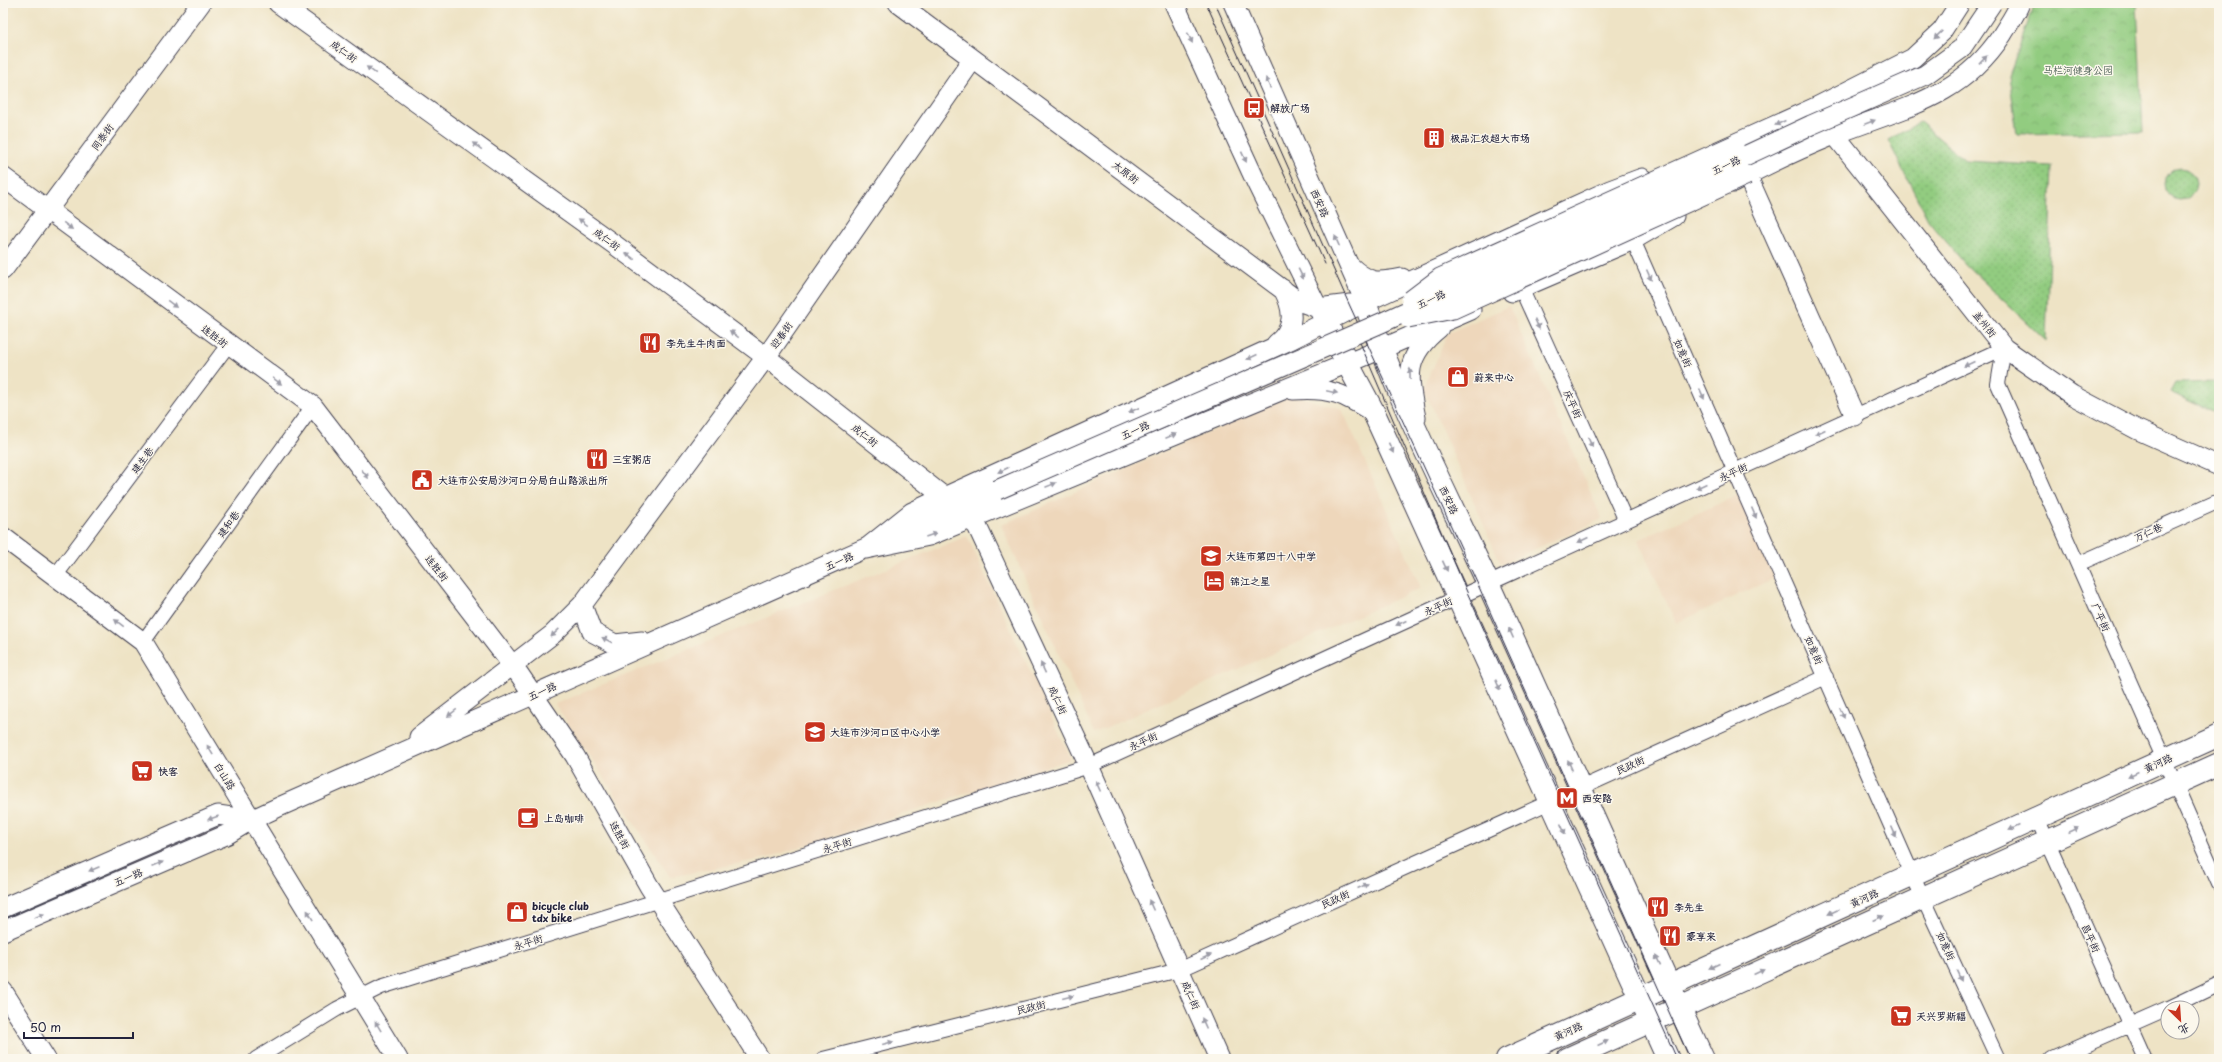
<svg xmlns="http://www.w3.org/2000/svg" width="2222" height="1062" font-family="'Playpen Sans','LXGW WenKai TC',sans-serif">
	<defs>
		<pattern id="grass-dots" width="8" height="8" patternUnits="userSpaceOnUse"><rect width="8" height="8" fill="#92cc80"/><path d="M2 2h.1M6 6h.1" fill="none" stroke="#7eaf70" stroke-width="1.8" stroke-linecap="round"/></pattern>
		<pattern id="park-crowns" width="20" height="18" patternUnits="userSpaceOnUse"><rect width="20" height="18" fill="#92cc80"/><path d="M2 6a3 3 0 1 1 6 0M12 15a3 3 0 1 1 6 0" fill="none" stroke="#7eaf70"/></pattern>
	</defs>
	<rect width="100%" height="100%" fill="#fbf7ec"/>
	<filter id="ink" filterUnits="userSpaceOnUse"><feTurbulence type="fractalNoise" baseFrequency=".025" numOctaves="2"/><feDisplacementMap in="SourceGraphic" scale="8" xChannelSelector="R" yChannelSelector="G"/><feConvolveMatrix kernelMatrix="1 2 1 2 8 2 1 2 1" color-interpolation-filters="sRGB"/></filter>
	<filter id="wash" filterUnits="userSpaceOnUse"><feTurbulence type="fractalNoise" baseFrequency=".012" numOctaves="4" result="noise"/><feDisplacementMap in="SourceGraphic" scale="16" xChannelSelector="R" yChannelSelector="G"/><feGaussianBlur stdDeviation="0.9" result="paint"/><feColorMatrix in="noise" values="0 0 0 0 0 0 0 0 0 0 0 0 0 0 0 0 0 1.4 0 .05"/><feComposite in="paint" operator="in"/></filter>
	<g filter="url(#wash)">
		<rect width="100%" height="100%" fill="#eee3c5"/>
		<path fill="#eed7bb" d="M1509,306L1602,519L1501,564L1424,389L1448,333Z
			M1293,395L1342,409L1421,588L1094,733L1001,525Z
			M1738,495L1775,578L1676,623L1638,540Z
			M967,536L1071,759L767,858L670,877L555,704Z"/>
		<path fill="url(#grass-dots)" stroke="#5a775e" d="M1920,122L1966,161L2052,166L2046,341L1965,264L1928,220L1888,140Z
			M2164 184a16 16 0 1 1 32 0a16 16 0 1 1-32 0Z
			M2219,382V415L2170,392L2175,383Z"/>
		<path fill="url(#park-crowns)" stroke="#5a775e" d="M2035,3H2137L2143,132L2017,134L2009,75Z"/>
	</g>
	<g filter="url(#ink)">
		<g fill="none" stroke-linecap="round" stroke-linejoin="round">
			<g stroke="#413f50" stroke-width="16">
				<path id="street" d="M1633,240L1913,876L1998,1059
					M1521,288L1626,521
					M2004,348L1998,384L2219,884
					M2078,564L2219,501
					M56,575L228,345
					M143,642L313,406
					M2037,818L2145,1059
					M2169,1008L2219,984
					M256,1059L337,1009L381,987L1089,766L2004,348
					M823,1059L1179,970L1826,677
					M2052,1059L2168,1008"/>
			</g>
			<g stroke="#413f50" stroke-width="21">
				<path id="secondary" d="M278,3L615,245L766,357L957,507L977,526L1089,766L1219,1059
					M898,3L1298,301L1318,308L1350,304
					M1174,3L1257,184L1321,314
					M1233,3L1365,302
					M1827,125L2004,348L2072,395L2138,430L2219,466
					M1718,151L1816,107L1913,58L1942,31L1960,3
					M1747,175L1855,416
					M3,177L313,406L519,674L575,756L649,886L760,1059
					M1733,183C1765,165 1800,149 1834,135C1901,108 1960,99 2002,35C2008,25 2016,14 2020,3
					M1349,265C1369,284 1377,283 1402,278
					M3,270L201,3
					M1512,292L1633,240L1674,216
					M1276,344C1296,328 1294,310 1283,289
					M1293,390C1330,387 1344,394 1374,413
					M1416,418C1408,377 1403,357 1439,328
					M3,537L143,642L398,1059
					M868,547L912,512L944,497L1292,339L1365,302L1610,190L1642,178
					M866,549L929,536L1365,356L1471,310
					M582,605L592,632L615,644L642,641
					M419,737L553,634L582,605L766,357L973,59
					M3,908L218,815L251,820
					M3,931L228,834L251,820L281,806L997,490
					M3,991L46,1059"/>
			</g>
			<g stroke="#413f50" stroke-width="24">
				<path id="primary" d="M1365,302C1399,406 1452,503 1497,603C1566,755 1633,908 1703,1059
					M1326,323L1374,413L1668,1059
					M1507,1059L2219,735
					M1567,1059L2219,764"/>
			</g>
			<use href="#street" stroke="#fff" stroke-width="14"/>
			<use href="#secondary" stroke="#fff" stroke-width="19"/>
			<use href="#primary" stroke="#fff" stroke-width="22"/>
			<path stroke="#22223b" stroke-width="1" d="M1206,3L1325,264
				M1215,3L1349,304L1479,587L1690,1059
				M1355,331L1467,592L1677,1059"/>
			<g stroke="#413f50" stroke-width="21" stroke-linecap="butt">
				<path id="secondary-bridge" d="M1411,300L1440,278L1734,145
					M1408,318L1453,309L1747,175
					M997,490L1381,323L1619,215L1811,125L1925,75L1961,49L1992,3"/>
			</g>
			<use href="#secondary-bridge" stroke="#fff" stroke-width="19"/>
		</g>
		<defs><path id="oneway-solid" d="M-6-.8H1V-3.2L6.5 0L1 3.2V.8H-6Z"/></defs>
		<g fill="#9c9ca7">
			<use href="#oneway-solid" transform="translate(1938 35) rotate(136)"/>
			<use href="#oneway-solid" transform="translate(1190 38) rotate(65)"/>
			<use href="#oneway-solid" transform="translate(1983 60) rotate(-47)"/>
			<use href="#oneway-solid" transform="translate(371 70) rotate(-144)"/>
			<use href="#oneway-solid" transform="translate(1268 83) rotate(-114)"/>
			<use href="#oneway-solid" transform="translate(1870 122) rotate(-21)"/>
			<use href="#oneway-solid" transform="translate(1780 123) rotate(155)"/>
			<use href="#oneway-solid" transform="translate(477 146) rotate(-144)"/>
			<use href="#oneway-solid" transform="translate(1244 157) rotate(65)"/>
			<use href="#oneway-solid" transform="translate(583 222) rotate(-144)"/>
			<use href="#oneway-solid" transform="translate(68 226) rotate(37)"/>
			<use href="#oneway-solid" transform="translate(1337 241) rotate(-114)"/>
			<use href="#oneway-solid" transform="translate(630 256) rotate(-143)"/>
			<use href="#oneway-solid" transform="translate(1301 274) rotate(63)"/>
			<use href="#oneway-solid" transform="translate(1649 275) rotate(66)"/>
			<use href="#oneway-solid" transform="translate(172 304) rotate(37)"/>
			<use href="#oneway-solid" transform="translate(1537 324) rotate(66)"/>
			<use href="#oneway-solid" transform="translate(734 334) rotate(-143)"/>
			<use href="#oneway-solid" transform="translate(1252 357) rotate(156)"/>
			<use href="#oneway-solid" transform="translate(1969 364) rotate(156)"/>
			<use href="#oneway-solid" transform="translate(1410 374) rotate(-91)"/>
			<use href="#oneway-solid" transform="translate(277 381) rotate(36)"/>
			<use href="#oneway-solid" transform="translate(1332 392) rotate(12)"/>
			<use href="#oneway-solid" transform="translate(1702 394) rotate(66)"/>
			<use href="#oneway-solid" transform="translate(1134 410) rotate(156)"/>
			<use href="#oneway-solid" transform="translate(1820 432) rotate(155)"/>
			<use href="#oneway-solid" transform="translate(1171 436) rotate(-22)"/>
			<use href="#oneway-solid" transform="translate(1590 442) rotate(66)"/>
			<use href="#oneway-solid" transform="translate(1391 448) rotate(65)"/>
			<use href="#oneway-solid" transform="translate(1003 470) rotate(156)"/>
			<use href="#oneway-solid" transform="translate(365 474) rotate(52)"/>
			<use href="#oneway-solid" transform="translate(1051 485) rotate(-22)"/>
			<use href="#oneway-solid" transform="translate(1701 486) rotate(156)"/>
			<use href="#oneway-solid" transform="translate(1754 513) rotate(66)"/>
			<use href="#oneway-solid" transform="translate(931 535) rotate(-19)"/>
			<use href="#oneway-solid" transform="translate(1583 540) rotate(155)"/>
			<use href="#oneway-solid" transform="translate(1445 566) rotate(65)"/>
			<use href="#oneway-solid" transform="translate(119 623) rotate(-143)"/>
			<use href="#oneway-solid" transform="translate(1401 623) rotate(155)"/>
			<use href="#oneway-solid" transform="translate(555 633) rotate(137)"/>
			<use href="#oneway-solid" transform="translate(1511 633) rotate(-114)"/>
			<use href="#oneway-solid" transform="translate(607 640) rotate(-153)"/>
			<use href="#oneway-solid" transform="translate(1043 668) rotate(-115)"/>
			<use href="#oneway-solid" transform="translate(1498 685) rotate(66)"/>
			<use href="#oneway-solid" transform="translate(452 713) rotate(143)"/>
			<use href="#oneway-solid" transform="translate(1842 713) rotate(66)"/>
			<use href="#oneway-solid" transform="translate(210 750) rotate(-121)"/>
			<use href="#oneway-solid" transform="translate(1570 765) rotate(-114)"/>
			<use href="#oneway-solid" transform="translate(2133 774) rotate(155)"/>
			<use href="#oneway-solid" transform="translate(1098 786) rotate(-114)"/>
			<use href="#oneway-solid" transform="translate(213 818) rotate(160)"/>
			<use href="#oneway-solid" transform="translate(2014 828) rotate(155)"/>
			<use href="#oneway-solid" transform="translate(1563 829) rotate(66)"/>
			<use href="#oneway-solid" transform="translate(2073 830) rotate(-24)"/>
			<use href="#oneway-solid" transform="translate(1894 832) rotate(66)"/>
			<use href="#oneway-solid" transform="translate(158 864) rotate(-23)"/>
			<use href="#oneway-solid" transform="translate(94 869) rotate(157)"/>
			<use href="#oneway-solid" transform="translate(1363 886) rotate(-24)"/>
			<use href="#oneway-solid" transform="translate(1151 905) rotate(-114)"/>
			<use href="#oneway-solid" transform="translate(1833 912) rotate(156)"/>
			<use href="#oneway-solid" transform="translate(310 915) rotate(-121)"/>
			<use href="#oneway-solid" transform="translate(39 916) rotate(-23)"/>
			<use href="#oneway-solid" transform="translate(1878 918) rotate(-25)"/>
			<use href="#oneway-solid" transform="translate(1206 957) rotate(-24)"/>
			<use href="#oneway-solid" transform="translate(1658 960) rotate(-115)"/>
			<use href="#oneway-solid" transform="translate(1714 966) rotate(156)"/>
			<use href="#oneway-solid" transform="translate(1759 972) rotate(-25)"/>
			<use href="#oneway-solid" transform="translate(1959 976) rotate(65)"/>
			<use href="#oneway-solid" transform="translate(1068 997) rotate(-14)"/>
			<use href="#oneway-solid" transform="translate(1204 1023) rotate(-114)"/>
			<use href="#oneway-solid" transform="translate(378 1026) rotate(-121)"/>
			<use href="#oneway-solid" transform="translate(888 1043) rotate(-14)"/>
			<use href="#oneway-solid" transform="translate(1603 1043) rotate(-24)"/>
		</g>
	</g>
	<defs>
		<g id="bus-square" transform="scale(1.15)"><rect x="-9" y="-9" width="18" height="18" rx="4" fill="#c8321e" stroke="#fbf7ec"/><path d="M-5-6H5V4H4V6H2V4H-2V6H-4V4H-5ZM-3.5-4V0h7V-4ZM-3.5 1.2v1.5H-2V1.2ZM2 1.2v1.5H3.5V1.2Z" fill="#fff"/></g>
		<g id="building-square" transform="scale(1.15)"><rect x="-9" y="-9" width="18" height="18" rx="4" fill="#c8321e" stroke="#fbf7ec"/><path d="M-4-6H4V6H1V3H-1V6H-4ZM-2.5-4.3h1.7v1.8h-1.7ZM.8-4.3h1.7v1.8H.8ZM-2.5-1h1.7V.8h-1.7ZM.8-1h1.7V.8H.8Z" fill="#fff"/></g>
		<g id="restaurant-square" transform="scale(1.15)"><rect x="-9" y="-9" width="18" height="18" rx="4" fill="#c8321e" stroke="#fbf7ec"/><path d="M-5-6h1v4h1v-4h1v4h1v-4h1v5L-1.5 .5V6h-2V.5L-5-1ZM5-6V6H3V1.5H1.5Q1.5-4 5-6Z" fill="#fff"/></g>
		<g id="shop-square" transform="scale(1.15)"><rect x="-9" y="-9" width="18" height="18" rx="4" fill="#c8321e" stroke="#fbf7ec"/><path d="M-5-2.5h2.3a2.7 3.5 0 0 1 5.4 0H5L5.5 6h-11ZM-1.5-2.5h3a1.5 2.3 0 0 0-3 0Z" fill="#fff"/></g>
		<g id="civic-square" transform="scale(1.15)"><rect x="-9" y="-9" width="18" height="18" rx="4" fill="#c8321e" stroke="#fbf7ec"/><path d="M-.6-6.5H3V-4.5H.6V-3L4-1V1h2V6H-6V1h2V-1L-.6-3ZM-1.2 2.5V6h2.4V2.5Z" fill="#fff"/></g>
		<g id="school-square" transform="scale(1.15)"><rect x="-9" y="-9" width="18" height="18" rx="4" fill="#c8321e" stroke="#fbf7ec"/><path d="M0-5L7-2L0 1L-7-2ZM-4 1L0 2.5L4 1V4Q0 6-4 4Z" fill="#fff"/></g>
		<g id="hotel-square" transform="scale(1.15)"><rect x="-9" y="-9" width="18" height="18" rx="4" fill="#c8321e" stroke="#fbf7ec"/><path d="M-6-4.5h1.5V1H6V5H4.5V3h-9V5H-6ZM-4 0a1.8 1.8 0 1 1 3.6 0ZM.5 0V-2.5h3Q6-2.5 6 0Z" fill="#fff"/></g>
		<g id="supermarket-square" transform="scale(1.15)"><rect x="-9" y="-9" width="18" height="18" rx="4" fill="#c8321e" stroke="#fbf7ec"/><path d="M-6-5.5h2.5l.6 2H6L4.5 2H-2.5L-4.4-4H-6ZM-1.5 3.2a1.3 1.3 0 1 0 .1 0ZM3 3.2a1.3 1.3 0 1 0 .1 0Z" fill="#fff"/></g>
		<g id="metro-square" transform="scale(1.15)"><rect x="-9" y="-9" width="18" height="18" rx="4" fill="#c8321e" stroke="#fbf7ec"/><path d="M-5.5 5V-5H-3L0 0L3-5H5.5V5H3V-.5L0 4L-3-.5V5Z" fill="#fff"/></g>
		<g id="cafe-square" transform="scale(1.15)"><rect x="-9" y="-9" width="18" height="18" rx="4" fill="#c8321e" stroke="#fbf7ec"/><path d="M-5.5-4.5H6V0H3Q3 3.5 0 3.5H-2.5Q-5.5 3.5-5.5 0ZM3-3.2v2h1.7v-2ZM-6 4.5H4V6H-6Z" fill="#fff"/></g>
	</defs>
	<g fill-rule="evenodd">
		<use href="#bus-square" x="1254" y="108"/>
		<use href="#building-square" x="1434" y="138"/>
		<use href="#restaurant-square" x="650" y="343"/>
		<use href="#shop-square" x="1458" y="377"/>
		<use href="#restaurant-square" x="597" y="459"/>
		<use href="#civic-square" x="422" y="480"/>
		<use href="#school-square" x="1211" y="556"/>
		<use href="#hotel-square" x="1214" y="581"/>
		<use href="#school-square" x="815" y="732"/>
		<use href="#supermarket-square" x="142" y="771"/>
		<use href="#metro-square" x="1567" y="798"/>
		<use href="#cafe-square" x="528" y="818"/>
		<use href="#restaurant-square" x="1658" y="907"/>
		<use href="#shop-square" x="517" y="912"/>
		<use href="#restaurant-square" x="1670" y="936"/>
		<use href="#supermarket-square" x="1901" y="1016"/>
	</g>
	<g text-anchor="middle" stroke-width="3" stroke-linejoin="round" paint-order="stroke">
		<g font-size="10" fill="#22223b" stroke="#fbf7ec">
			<text transform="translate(344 51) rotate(36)" y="4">成仁街</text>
			<text transform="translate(102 137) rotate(-54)" y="4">同泰街</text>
			<text transform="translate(1726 165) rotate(-25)" y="4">五一路</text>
			<text transform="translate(1126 172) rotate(37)" y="4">太原街</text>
			<text transform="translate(1320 203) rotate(66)" y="4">西安路</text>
			<text transform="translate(607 239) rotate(36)" y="4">成仁街</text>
			<text transform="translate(1431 299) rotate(-25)" y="4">五一路</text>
			<text transform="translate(1985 324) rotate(51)" y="4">盖州街</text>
			<text transform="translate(781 335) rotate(-55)" y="4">迎春街</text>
			<text transform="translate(215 336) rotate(37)" y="4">连胜街</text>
			<text transform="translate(1683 353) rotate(66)" y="4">如意街</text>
			<text transform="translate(1573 404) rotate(66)" y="4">庆平街</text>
			<text transform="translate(1135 430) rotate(-24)" y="4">五一路</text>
			<text transform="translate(865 435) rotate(38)" y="4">成仁街</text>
			<text transform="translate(142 460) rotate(-53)" y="4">建生巷</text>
			<text transform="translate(1733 472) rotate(-24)" y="4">永平街</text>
			<text transform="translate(1449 500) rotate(65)" y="4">西安路</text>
			<text transform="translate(228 524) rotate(-54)" y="4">建和巷</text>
			<text transform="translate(2148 532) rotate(-24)" y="4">万仁巷</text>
			<text transform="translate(839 561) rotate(-24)" y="4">五一路</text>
			<text transform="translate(437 568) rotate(52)" y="4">连胜街</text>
			<text transform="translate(1438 606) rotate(-25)" y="4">永平街</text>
			<text transform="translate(2101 617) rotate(66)" y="4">广平街</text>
			<text transform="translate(1814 650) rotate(66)" y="4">如意街</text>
			<text transform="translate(542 691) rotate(-24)" y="4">五一路</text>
			<text transform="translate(1058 700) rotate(65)" y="4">成仁街</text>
			<text transform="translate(1143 741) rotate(-25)" y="4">永平街</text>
			<text transform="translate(2158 763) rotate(-25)" y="4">黄河路</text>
			<text transform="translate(1630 765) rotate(-24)" y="4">民政街</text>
			<text transform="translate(225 776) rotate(59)" y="4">白山路</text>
			<text transform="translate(620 835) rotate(61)" y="4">连胜街</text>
			<text transform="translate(837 845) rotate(-17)" y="4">永平街</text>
			<text transform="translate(128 877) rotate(-23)" y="4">五一路</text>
			<text transform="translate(1864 898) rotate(-24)" y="4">黄河路</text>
			<text transform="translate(1335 899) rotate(-24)" y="4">民政街</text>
			<text transform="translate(2091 938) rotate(66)" y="4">昌平街</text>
			<text transform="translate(528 942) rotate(-17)" y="4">永平街</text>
			<text transform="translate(1946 946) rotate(65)" y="4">如意街</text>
			<text transform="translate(1191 995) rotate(66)" y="4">成仁街</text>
			<text transform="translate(1031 1007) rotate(-14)" y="4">民政街</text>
			<text transform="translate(1568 1031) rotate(-24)" y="4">黄河路</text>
		</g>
		<g font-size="10" fill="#495e53" stroke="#fbf7ec">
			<text x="2078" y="74">马栏河健身公园</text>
		</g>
		<g font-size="10" font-weight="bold" fill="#22223b" stroke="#fbf7ec" text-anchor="start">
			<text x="1270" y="112">解放广场</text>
			<text x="1450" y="142">极品汇农超大市场</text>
			<text x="666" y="347">李先生牛肉面</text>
			<text x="1474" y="381">蔚来中心</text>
			<text x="612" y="463">三宝粥店</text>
			<text x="438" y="484">大连市公安局沙河口分局白山路派出所</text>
			<text x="1226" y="560">大连市第四十八中学</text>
			<text x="1230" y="585">锦江之星</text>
			<text x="830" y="736">大连市沙河口区中心小学</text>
			<text x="158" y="775">快客</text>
			<text x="1582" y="802">西安路</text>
			<text x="544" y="822">上岛咖啡</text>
			<text x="532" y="910">bicycle club<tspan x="532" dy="12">tdx bike</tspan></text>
			<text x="1674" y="911">李先生</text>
			<text x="1686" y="940">豪享来</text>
			<text x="1916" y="1020">天兴罗斯福</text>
		</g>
	</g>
	<rect width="2222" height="1062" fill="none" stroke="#fbf7ec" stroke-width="16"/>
	<g transform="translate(2180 1020) rotate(155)"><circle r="19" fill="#fbf7ec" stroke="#a4a2a5"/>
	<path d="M0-3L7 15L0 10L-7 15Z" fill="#c8321e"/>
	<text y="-6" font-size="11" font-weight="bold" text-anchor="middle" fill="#22223b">北</text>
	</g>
	<path d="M24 1032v6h109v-6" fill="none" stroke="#22223b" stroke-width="2"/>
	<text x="30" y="1032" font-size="12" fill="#22223b" stroke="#fbf7ec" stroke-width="3" paint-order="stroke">50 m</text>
</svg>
